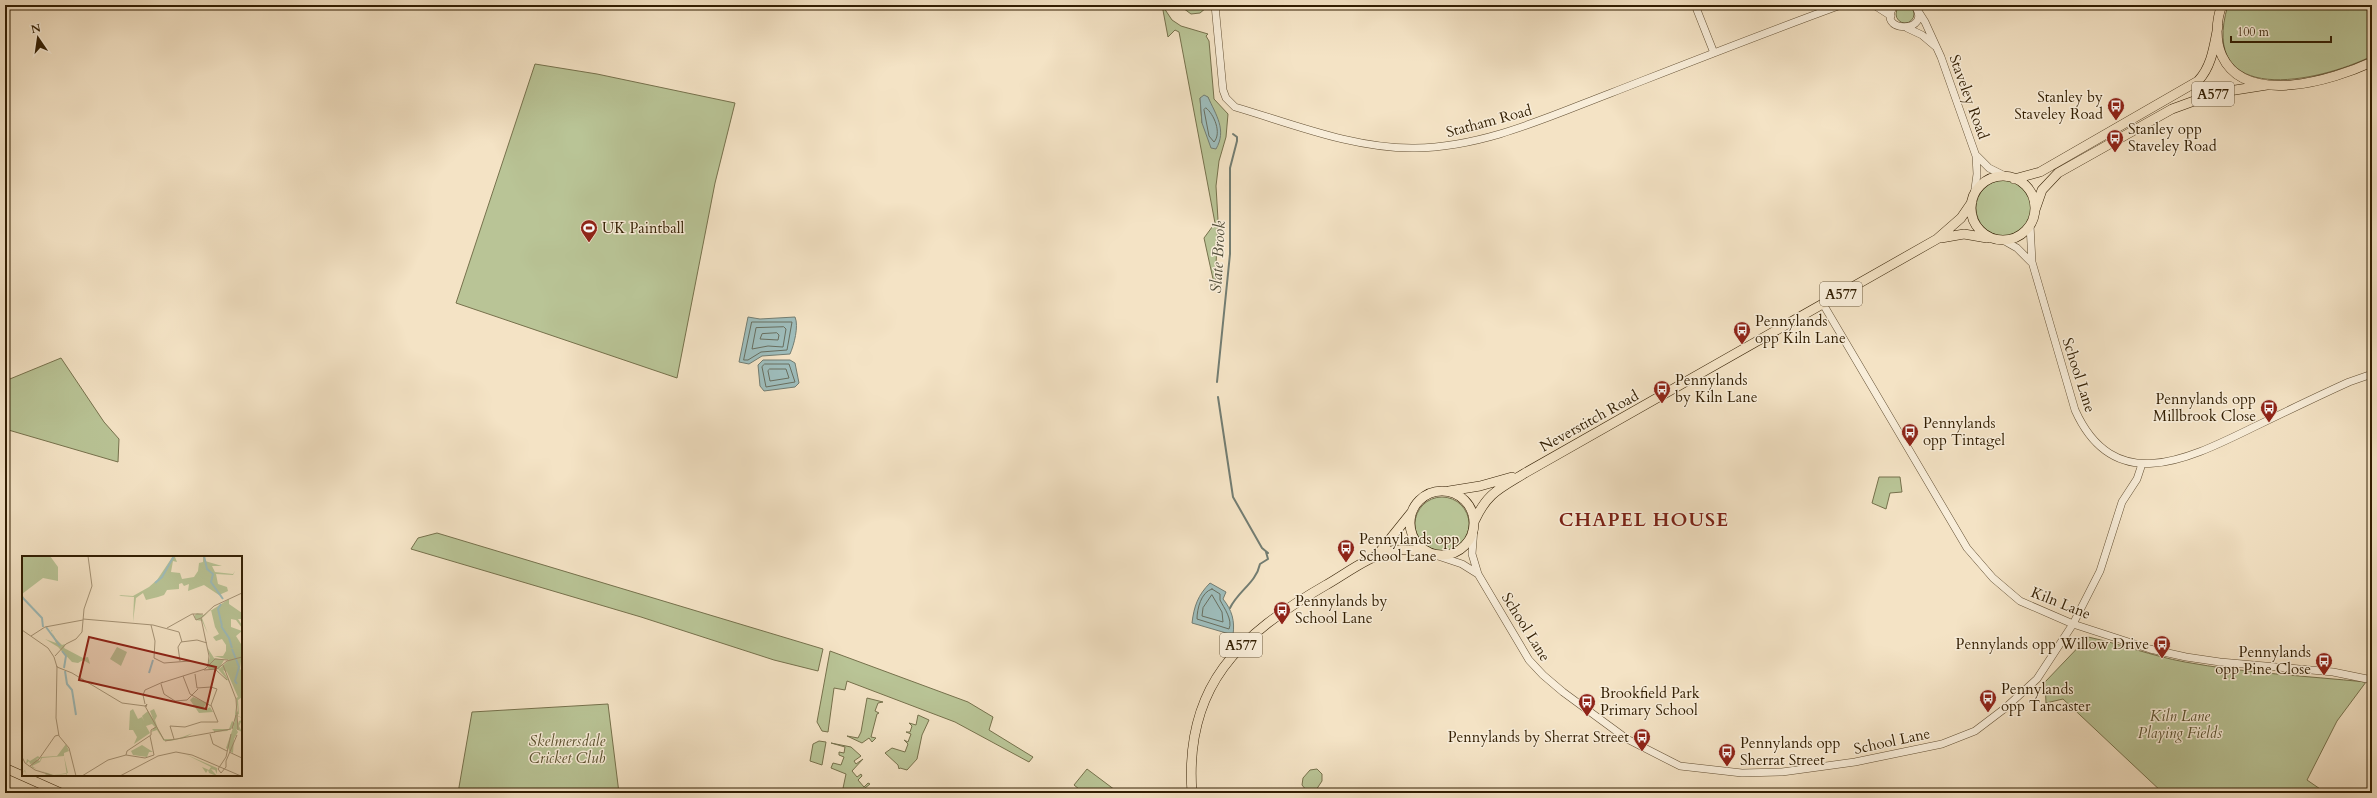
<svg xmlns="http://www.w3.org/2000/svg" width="2377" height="798" font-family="Cardo,serif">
	<rect width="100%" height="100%" fill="#f4e3c5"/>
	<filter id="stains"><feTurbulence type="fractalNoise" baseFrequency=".005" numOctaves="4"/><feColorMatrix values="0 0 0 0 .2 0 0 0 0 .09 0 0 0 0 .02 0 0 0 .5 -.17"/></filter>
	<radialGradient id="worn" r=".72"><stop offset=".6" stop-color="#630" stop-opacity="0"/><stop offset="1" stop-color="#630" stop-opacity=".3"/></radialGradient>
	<path fill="#b9c496" stroke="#76714c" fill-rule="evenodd" d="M1162,5L1172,20L1181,26L1208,34L1206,36L1209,41L1214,99L1228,114L1226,137L1219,161L1216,186L1218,220L1215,288L1204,238L1215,223L1179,32L1175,30L1168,37ZM1208,97L1212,109L1202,123L1200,98Z
		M1179,5H1204L1206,8L1200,13L1191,14Z
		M2228,5H2372V56C2317,83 2197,108 2228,5Z
		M1896 14a9 9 0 1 1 18 0a9 9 0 1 1-18 0Z
		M535,64L597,74L735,103L715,183L677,378L456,303Z
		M1976 208a28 28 0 1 1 56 0a28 28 0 1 1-56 0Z
		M61,358L104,422L119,439L118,462L5,429V381Z
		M1879,477H1900L1902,492L1890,493L1886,509L1872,503Z
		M1415 524a27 27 0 1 1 54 0a27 27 0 1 1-54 0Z
		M437,533L823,649L818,671L774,660L641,617L411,549L418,538Z
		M2088,637C2121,644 2152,656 2185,662C2245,673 2306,676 2366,682L2337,721L2307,780L2326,793H2163L2063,699L2046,703L2045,682Z
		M830,651L968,702L993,717L989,730L1033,757L1029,762L955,722L847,681L845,690L834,688L828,732L822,731L817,722Z
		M867,698L883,702L878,703L875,711L879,713L877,714L871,737L876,738L872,742L869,738L862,743L847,736L858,738L861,732Z
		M608,704L619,793H458L472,712Z
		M918,715L929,720L922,735L917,759L907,770L900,768L899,769L898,765L885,753L892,748L905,752L908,744L904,740L908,742L911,734L906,732H910L912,726L909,723L916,725Z
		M819,741L826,742L822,765L810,761L813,744Z
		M831,743L851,747L861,756L854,761L856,764L863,759L852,771L857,777L861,774L862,776L858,780L864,787L868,783L870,784L865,788L869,793H842L846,774L831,768L833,763L841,765L844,757L839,755V752L844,753L845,747Z
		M1087,769L1119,793H1084L1074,785Z
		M1317,769L1322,774V781L1316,790L1307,791L1302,785L1303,778L1310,770Z"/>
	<path fill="#9ebdbc" stroke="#737d72" d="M1204,95L1208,97C1216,115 1227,130 1216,149L1211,148L1202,123L1200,98Z
		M748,317L760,319L795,317C799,326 794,345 790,354L762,356L749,364L739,362Z
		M763,360H790L795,363L799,383L795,387L764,391L760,386L758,365Z
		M1210,583L1226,592L1223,599C1232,610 1235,621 1233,635L1192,623C1194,606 1198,595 1210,583Z"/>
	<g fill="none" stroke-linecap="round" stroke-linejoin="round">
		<path stroke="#686e5f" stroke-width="1" d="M1206,108C1214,114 1222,133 1214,142L1209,136L1204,110Z
			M752,322H792L787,350L761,352L748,360H744Z
			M784,327L786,329L783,347L768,346L752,349L756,328Z
			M777,333L779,335L778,340L760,339L762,334Z
			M765,364H789L795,382L766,387L762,367Z
			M770,369H786L789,378L770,381L768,371Z
			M1212,589L1220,594V600C1224,608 1233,620 1229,629L1197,619C1197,609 1201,592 1212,589Z
			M1212,595L1222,612L1223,622L1202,616L1203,608Z"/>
		<path stroke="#737d72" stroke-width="2" d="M1217,382L1230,254V168L1237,141V137L1233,134
			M1218,397L1233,497L1262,548L1268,553
			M1230,608C1238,591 1256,583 1260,564L1268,559L1266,552"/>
		<g stroke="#624f33" stroke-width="8">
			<path id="tertiary" d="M1215,5L1223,90L1226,98L1235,107C1293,124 1354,149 1415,148C1484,147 1548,117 1611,93C1688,63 1764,33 1841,5
				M1695,5L1714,53
				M1874,5L1891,16
				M1895,5C1872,34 1936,34 1914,5
				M1918,11L1925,22L1941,57L1976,156L1977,174L1974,196
				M1907,28L1922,35L1935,46
				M1977,156L1989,168L2007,177
				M2030,225L2032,262L2075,410C2115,499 2192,457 2256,426C2287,411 2318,396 2349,382L2372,374
				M2003,240L2017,248L2031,262
				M1823,304L1967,548L1993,578L2020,601L2073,624L2150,649L2186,657L2220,662L2333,672L2372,680
				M1474,528L1472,554L1478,574L1529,660L1543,675L1563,692L1627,739L1680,766L1742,773L1782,772L1855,762L1942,744L1975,731L2004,709L2037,679L2073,624L2100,571L2122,502L2137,479L2142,464
				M1435,555L1462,564L1478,574"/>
		</g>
		<g stroke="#321e02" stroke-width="10">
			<path id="primary" d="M2222,5C2216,20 2215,41 2222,56C2246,107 2333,80 2372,62
				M1971 208a32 32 0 1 1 64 0a32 32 0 1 1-64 0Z
				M2014,179L2040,172L2198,81C2212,66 2214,46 2218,26
				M2035,210L2042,190L2058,173L2172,109L2216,93L2267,85
				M1941,238L1964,234L1987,238
				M1449,491L1480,486L1512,477
				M1410 523a32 32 0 1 1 64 0a32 32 0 1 1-64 0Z
				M1474,522C1487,493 1499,489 1525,473L1937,239L1961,218L1972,202
				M1378,554L1411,513
				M5,768L61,793
				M1192,793C1184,686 1239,635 1326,585C1347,573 1371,554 1396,550C1407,549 1416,551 1427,552"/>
		</g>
		<use href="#tertiary" stroke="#f8edd9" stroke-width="7"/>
		<use href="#primary" stroke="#f4e3c5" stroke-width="9"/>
	</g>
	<defs>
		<g id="bus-pin" transform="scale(0.9)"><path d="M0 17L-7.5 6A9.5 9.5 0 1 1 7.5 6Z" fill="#8f2418" stroke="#f8edd9"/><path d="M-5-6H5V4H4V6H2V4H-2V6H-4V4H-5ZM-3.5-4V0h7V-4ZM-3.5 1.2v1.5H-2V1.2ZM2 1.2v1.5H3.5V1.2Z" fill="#fff"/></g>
		<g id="stadium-pin" transform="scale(0.9)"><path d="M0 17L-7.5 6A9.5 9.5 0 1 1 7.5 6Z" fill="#8f2418" stroke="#f8edd9"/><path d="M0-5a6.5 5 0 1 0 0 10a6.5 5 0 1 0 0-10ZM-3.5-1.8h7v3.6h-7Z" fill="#fff"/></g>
	</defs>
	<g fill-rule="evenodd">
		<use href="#bus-pin" x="2116" y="106"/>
		<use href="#bus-pin" x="2115" y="138"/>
		<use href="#stadium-pin" x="589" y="228"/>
		<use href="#bus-pin" x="1742" y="330"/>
		<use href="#bus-pin" x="1662" y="389"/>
		<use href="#bus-pin" x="2269" y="408"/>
		<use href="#bus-pin" x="1910" y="432"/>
		<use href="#bus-pin" x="1346" y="548"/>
		<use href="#bus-pin" x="1282" y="610"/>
		<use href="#bus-pin" x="2162" y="644"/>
		<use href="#bus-pin" x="2324" y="661"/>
		<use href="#bus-pin" x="1988" y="698"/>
		<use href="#bus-pin" x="1587" y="702"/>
		<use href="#bus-pin" x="1642" y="737"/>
		<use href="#bus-pin" x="1727" y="752"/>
	</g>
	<g text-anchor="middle" stroke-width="3" stroke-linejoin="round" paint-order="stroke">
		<g fill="#f8edd9" stroke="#6d5c42" stroke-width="1">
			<rect x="2192" y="82" width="42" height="24" rx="3"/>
			<rect x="1820" y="282" width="42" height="24" rx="3"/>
			<rect x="1220" y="633" width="42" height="24" rx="3"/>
		</g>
		<g font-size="14" font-weight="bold" fill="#321e02">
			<text x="2213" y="99">A577</text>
			<text x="1841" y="299">A577</text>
			<text x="1241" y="650">A577</text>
		</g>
		<g font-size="15" fill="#321e02" stroke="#f8edd9">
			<text transform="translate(1969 97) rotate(70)" y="5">Staveley Road</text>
			<text transform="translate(1489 121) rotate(-15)" y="5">Statham Road</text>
			<text transform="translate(2079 375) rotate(72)" y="5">School Lane</text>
			<text transform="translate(1589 421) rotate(-29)" y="5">Neverstitch Road</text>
			<text transform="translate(2061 603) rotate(22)" y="5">Kiln Lane</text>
			<text transform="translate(1526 627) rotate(58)" y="5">School Lane</text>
			<text transform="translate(1892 741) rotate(-12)" y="5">School Lane</text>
		</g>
		<g font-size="15" fill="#321e02" stroke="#f8edd9" text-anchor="start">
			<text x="2103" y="102" text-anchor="end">Stanley by<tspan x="2103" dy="17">Staveley Road</tspan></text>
			<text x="2128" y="134">Stanley opp<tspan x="2128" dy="17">Staveley Road</tspan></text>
			<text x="602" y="233">UK Paintball</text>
			<text x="1755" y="326">Pennylands<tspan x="1755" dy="17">opp Kiln Lane</tspan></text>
			<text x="1675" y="385">Pennylands<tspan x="1675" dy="17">by Kiln Lane</tspan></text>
			<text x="2256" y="404" text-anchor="end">Pennylands opp<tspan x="2256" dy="17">Millbrook Close</tspan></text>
			<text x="1923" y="428">Pennylands<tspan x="1923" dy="17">opp Tintagel</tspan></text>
			<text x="1359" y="544">Pennylands opp<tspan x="1359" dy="17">School Lane</tspan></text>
			<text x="1295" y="606">Pennylands by<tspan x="1295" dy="17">School Lane</tspan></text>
			<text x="2149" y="649" text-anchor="end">Pennylands opp Willow Drive</text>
			<text x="2311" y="657" text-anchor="end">Pennylands<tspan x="2311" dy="17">opp Pine Close</tspan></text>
			<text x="2001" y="694">Pennylands<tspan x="2001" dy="17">opp Tancaster</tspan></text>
			<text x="1600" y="698">Brookfield Park<tspan x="1600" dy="17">Primary School</tspan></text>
			<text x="1629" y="742" text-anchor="end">Pennylands by Sherrat Street</text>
			<text x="1740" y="748">Pennylands opp<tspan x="1740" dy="17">Sherrat Street</tspan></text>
		</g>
		<g font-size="15" font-style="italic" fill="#5a502e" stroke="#f8edd9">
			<text x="2180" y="721">Kiln Lane<tspan x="2180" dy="17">Playing Fields</tspan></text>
			<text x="567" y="746">Skelmersdale<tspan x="567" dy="17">Cricket Club</tspan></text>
		</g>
		<g font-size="16" font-style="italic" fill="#524e3a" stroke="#f8edd9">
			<text transform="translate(1217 257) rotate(-87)" y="6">Slate Brook</text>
		</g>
		<g font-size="19" font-weight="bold" letter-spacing="1" fill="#7a1f14" stroke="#f8edd9">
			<text x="1644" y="526">CHAPEL HOUSE</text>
		</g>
	</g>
	<g transform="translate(22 556)">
		<rect width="220" height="220" fill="#f4e3c5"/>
		<path d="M0,0H28L36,11V25L21,22L0,38L2,42L0,43ZM151,0H157L153,1L155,6L151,5L149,16L158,17L160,23L172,21L176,15L177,7L181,6V0L183,1V5L200,10H190L193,16L211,18L213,15L211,19L194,18L196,28L205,31L206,35L197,39L182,29L166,35L167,28L162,30L160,27L157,28V33L145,34L142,39L136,41L124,44L121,37L114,42L111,66L112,41L99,40L97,39L111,40L127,31L135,24ZM207,43V48L220,57V63H216L220,69V72L214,64L209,63V71L220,75L214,80L219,88L220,98L218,113L220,115V141L216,144L217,158L215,159L220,162L215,160V170L217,165L220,164L217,170L220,176L214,173L216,176L212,183L211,197L207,195V191L206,194L204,192L212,169L210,172L205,175L193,176L190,173H207L210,165L213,167V151L214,157L216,155L214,142L216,141L205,116L201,114L208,127L196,113L188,114L185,111L188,101L185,91L192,102L202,104L197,113L207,104L192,100H201L204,95V89L200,83L194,85L191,81L197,78L193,71L189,54L180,62L186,78L180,65L174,64L172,60L175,57L182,59ZM29,74H31L29,75L34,83L40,89L43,88L42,92L61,102L66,101L68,108L61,104L56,107L50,106L36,91L23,83L34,87ZM95,91L105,96L99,110L88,103ZM171,141L185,147L181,152L183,154L188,151L191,156L177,157L168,144ZM111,153L116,163L120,161L122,165L120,160L126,155L131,163L128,155L132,153L135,160L133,164L136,173L142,183H155L171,177L162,182L148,185H142L135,174L129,176L133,171L130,168L124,170L128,177L112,188L115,181L111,174H107L108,155ZM44,188L47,195L42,197V200L48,199L42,200L45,220L44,218L23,220L24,217L7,210L3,214L5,220L3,215L0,217L6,211L8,210L10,211L9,208L12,207L8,208L7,205L4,208L5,203L8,205L16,200L18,202L14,203L18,205L19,201L35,200ZM42,200L46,217L32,219L16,214L10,210L18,206L20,202ZM120,189L131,196H127L125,201L111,199L109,195ZM163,198L195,212V218L193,214L189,213L195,220L187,217L186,214L184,217L180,211L187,214L189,211Z" fill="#b9c496" fill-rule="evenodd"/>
		<path fill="none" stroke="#9ebdbc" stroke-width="2" d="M182,0L185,13L191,18L189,26L201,43M133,27L140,21L152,0M0,41L20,62L21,71M199,48L196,53L200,70M199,70L207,82L210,92M24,71L38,90M210,93L217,111L213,125L215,128M40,95L44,100L42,112M43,115L45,128L50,134L54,159M127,117L131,104"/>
		<path fill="none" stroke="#a69477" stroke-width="1" d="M171,58L174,64L179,62M179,62L187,100L186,109M179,62L192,50L220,37M61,63L131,69L157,76L160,86M129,69L133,85L132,102L142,107L168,105M145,72L170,58H181M0,74L26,92L32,101L35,111L50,117L100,147L123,150M9,80L23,71L61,64M33,100L44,88L54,83L60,76L62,53L70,30L66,0M158,105L156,91L159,86L175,84L185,87M201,109L214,143L216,174M35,110L34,162L37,180L47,192L54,220M182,114L195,113L205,105L220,101M194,114L205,124M161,120L168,138L189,150M139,127L183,113L193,103L206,104M139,128L142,138L153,145L165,144L176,133M123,148L121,139L123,134L141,126M124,151L125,148L123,150L142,184M210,173L214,159M192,176L209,173M188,178L191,188L205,195M209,178L204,201L196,213L199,217L204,211V205L215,179M152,183L148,170L163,171L179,166H196L189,149L195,133L189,131L175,132L173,118M143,185L193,176M207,196L220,202M104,199L123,202L132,199L128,180M0,201L3,207L13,214L32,220M8,210L17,203L33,180L37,179M60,220L86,204L104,199L105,195L129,179V174L134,171M98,220L136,200L154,196L170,199L219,220"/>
		<path fill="#8f2418" fill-opacity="0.15" stroke="#8f2418" stroke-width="2" d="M67,81L194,111L184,153L57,124Z"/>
		<rect width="220" height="220" fill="none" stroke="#321e02" stroke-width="2"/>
	</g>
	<rect width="2377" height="798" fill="none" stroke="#f4e3c5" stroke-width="20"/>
	<rect x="6" y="6" width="2365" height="786" fill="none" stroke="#321e02" stroke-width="2"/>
	<rect x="10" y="10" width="2357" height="778" fill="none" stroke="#321e02"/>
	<g transform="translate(38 38) rotate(347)" stroke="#f8edd9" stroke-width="3" paint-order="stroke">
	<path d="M0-3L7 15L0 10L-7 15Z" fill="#321e02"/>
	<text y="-6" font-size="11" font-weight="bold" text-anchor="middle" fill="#321e02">N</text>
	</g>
	<path d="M2231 36v6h100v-6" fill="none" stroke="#321e02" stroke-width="2"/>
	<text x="2237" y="36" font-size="12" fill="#321e02" stroke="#f8edd9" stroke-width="3" paint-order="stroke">100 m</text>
	<rect width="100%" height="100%" filter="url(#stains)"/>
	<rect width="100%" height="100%" fill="url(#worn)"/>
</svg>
